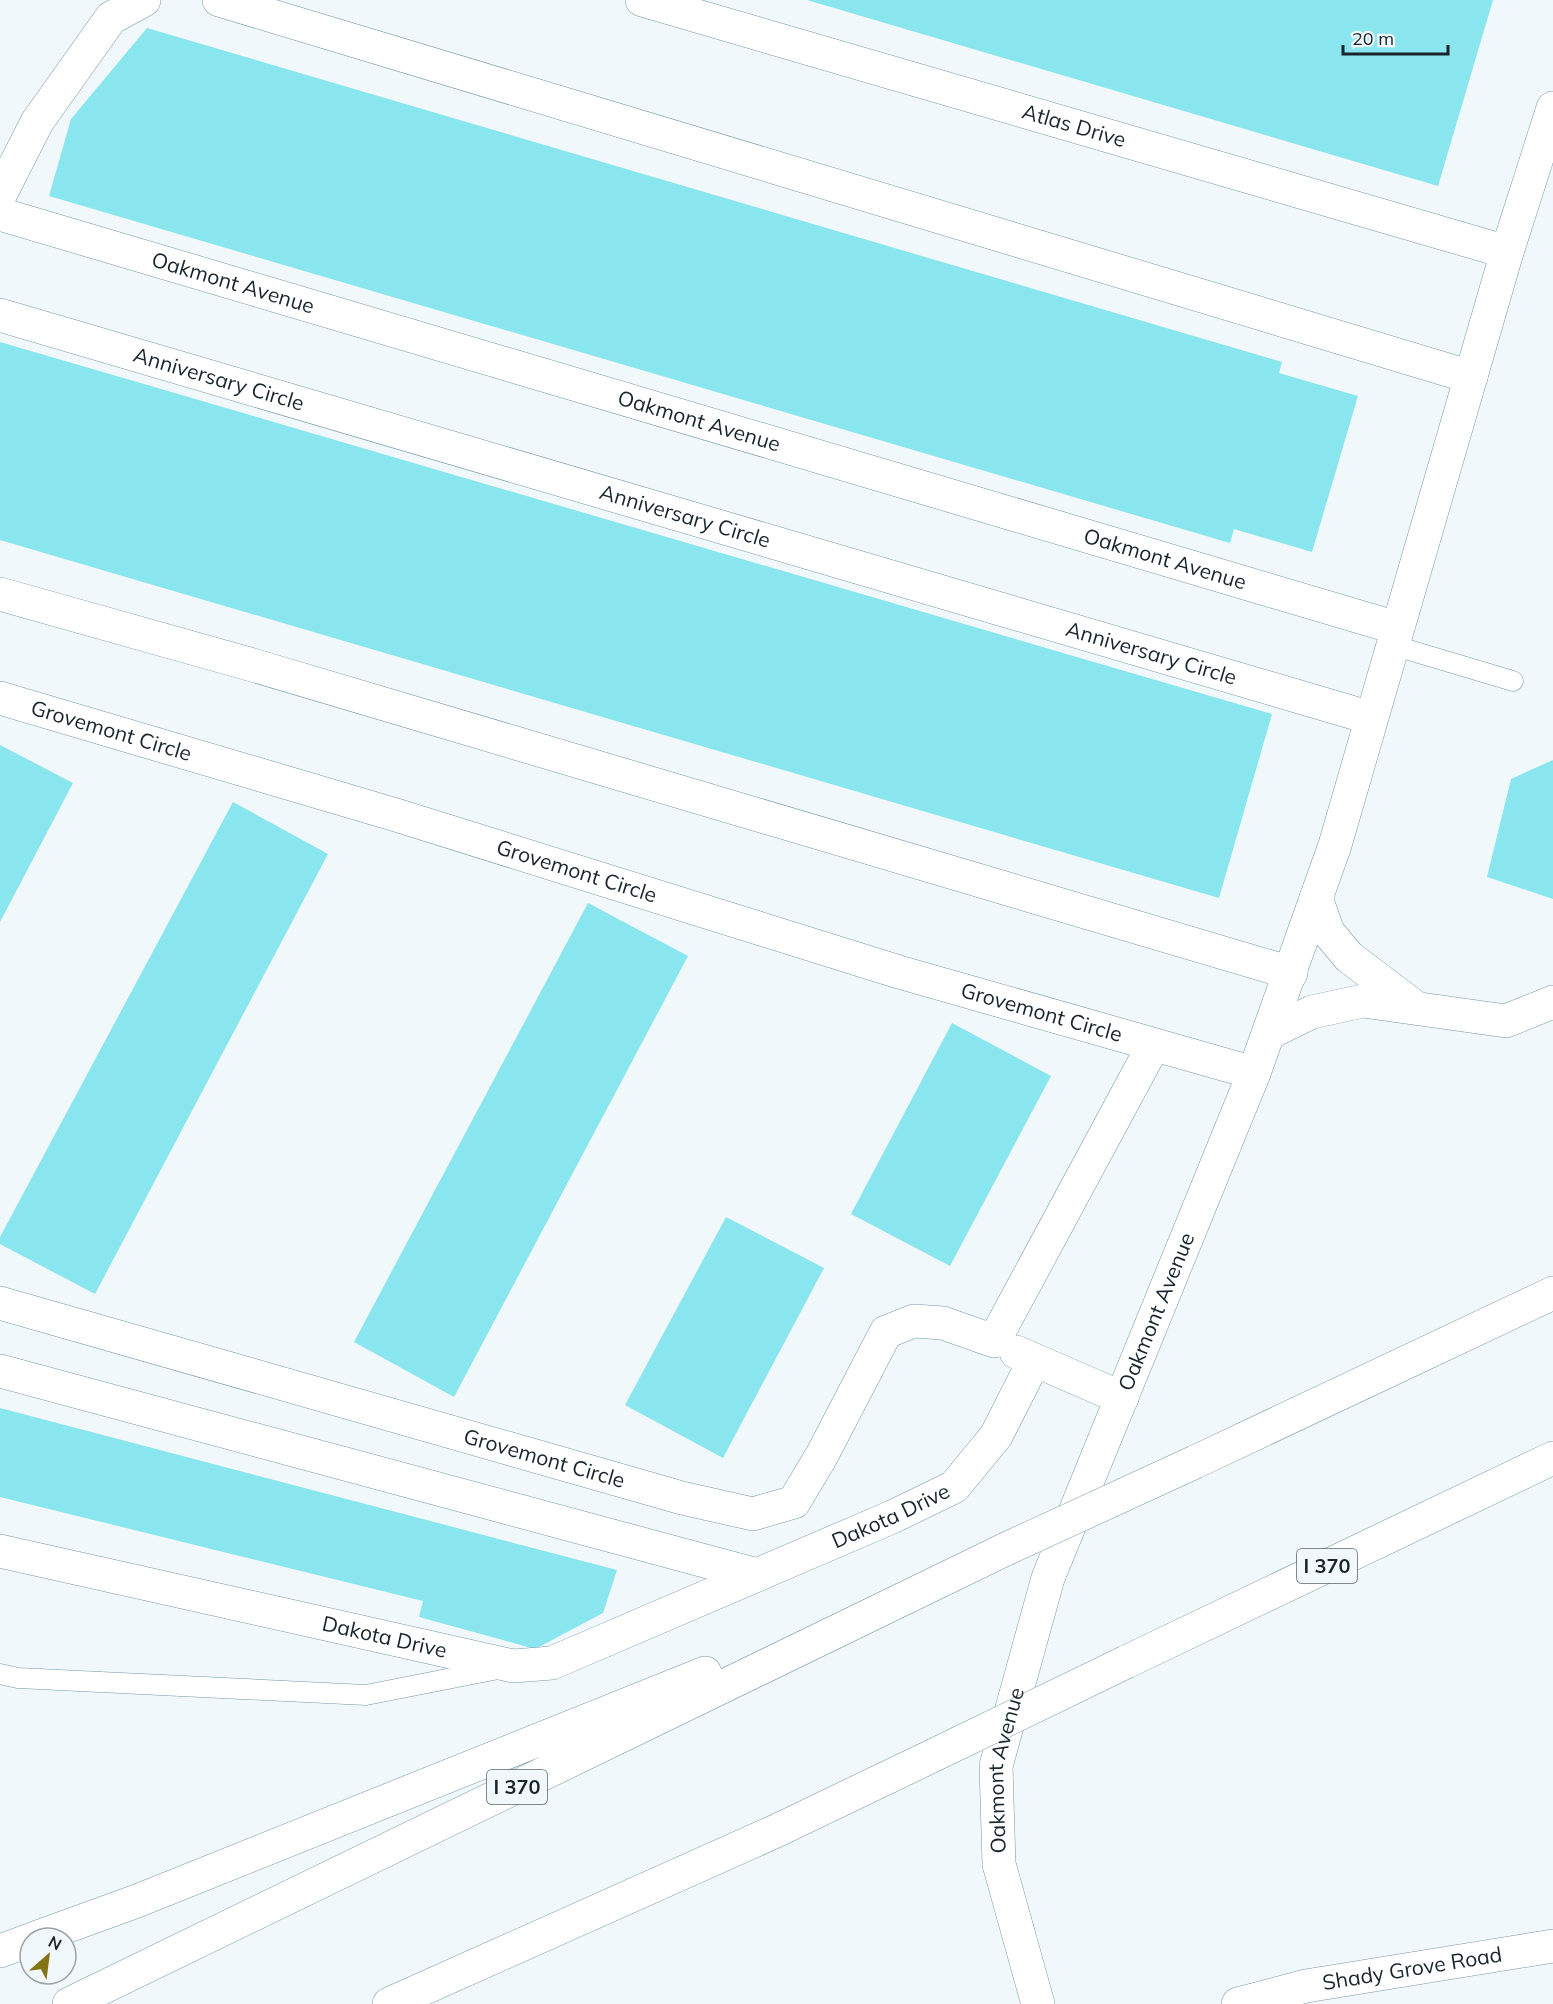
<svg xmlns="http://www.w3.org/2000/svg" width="1553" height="2004" font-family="Mulish,sans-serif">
	<rect width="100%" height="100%" fill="#f1f8fb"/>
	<path fill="#89e6ee" d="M807,0H1493L1438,186Z
		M147,28L1282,362L1279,373L1358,396L1312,552L1234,529L1230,543L49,196L71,119Z
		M0,342L1272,714L1219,898L0,540Z
		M0,745L73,783L0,922Z
		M1553,760V899L1487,877L1511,779Z
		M233,802L328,854L95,1294L0,1244V1237Z
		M588,903L688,956L454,1397L354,1342Z
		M952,1023L1051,1076L950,1266L851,1214Z
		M726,1217L824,1268L723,1458L625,1405Z
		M0,1408L617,1570L603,1613L535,1649L419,1617L423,1601L0,1497Z"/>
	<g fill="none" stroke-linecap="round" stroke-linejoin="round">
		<g stroke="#7798a8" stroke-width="21">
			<path id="service" d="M1392,645L1513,681
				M0,1674L18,1678L366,1695L498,1669"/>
		</g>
		<g stroke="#7798a8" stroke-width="34">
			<g id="minor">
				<path d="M219,0L1471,377"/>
				<path id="s1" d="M642,0L1507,252"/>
				<path d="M0,195L37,122L111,18L144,0"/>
				<path id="s2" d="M0,214L1397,628"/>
				<path id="s3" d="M0,315L1371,718"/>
				<path d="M0,594L256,666L1291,973"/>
				<path id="s4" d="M0,698L396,815L899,972L1254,1073"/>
				<path d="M1316,898L1328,932L1349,957L1415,1007"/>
				<path d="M1269,1033L1312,1012L1363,1001L1506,1021L1553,1002"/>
				<path id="s5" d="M0,1303L682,1498L753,1514L794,1502L822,1455L886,1332L914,1321L943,1323L994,1341L1153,1046"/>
				<path d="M1016,1352L1122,1398"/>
				<path d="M0,1371L757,1575"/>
				<path id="s6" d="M0,1551L513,1666L552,1663L892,1517L954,1487L996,1436L1034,1361"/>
			</g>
		</g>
		<g stroke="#7798a8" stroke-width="34">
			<g id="tertiary">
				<path id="s7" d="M1038,2004L999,1864L996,1766L1048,1578L1254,1073L1335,845L1507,252L1553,108"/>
			</g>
		</g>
		<g stroke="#7798a8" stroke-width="34">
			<g id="primary">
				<path id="s8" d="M1238,2004L1306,1986L1553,1946"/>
			</g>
		</g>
		<g stroke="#7798a8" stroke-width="34">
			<path id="motorway" d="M1195,1462L1553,1293
				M1126,1662L1553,1458
				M35,1938L137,1901L705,1673
				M0,1951L30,1940
				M69,2004L1006,1549
				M389,2004L776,1831L932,1756"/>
		</g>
		<use href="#service" stroke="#fff" stroke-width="20"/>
		<use href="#minor" stroke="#fff" stroke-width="33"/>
		<use href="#tertiary" stroke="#fff" stroke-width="33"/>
		<use href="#primary" stroke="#fff" stroke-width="33"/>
		<use href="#motorway" stroke="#fff" stroke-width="33"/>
		<g stroke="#7798a8" stroke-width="34" stroke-linecap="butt">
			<path id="motorway-bridge" d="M1006,1549L1195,1462
				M932,1756L1126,1662"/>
		</g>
		<use href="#motorway-bridge" stroke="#fff" stroke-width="33"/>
	</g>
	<g text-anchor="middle" stroke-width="5" stroke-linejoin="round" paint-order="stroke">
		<g fill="#f1f8fb" stroke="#59646a" stroke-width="1.5">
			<rect x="1297" y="1549" width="60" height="34" rx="4.5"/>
			<rect x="487" y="1770" width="60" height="34" rx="4.5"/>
		</g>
		<g font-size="20" font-weight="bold" fill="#18252c">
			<text x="1327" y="1573">I 370</text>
			<text x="517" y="1794">I 370</text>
		</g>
		<g font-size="21" fill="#18252c" stroke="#f1f8fb">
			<text dy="7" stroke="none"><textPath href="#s1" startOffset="450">Atlas Drive</textPath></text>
			<text dy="7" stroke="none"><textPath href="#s2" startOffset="243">Oakmont Avenue</textPath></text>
			<text dy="7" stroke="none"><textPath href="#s3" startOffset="228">Anniversary Circle</textPath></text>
			<text dy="7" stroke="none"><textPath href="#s2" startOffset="729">Oakmont Avenue</textPath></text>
			<text dy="7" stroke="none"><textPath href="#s3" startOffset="714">Anniversary Circle</textPath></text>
			<text dy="7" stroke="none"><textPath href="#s2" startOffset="1215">Oakmont Avenue</textPath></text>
			<text dy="7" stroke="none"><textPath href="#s3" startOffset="1200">Anniversary Circle</textPath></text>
			<text dy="7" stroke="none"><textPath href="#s4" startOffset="116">Grovemont Circle</textPath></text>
			<text dy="7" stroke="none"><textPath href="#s4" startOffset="602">Grovemont Circle</textPath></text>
			<text dy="7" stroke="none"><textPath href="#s4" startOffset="1088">Grovemont Circle</textPath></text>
			<text dy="7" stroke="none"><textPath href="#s7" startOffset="726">Oakmont Avenue</textPath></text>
			<text dy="7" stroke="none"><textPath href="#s5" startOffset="566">Grovemont Circle</textPath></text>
			<text dy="7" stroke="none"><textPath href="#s6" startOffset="934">Dakota Drive</textPath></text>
			<text dy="7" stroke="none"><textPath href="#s6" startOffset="394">Dakota Drive</textPath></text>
			<text dy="7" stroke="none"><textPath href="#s7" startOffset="240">Oakmont Avenue</textPath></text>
			<text dy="7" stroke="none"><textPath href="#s8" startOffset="178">Shady Grove Road</textPath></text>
		</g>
	</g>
	<g transform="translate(48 1956) rotate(28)"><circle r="28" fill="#f1f8fb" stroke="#9aa4a8" stroke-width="1.5"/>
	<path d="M0-4.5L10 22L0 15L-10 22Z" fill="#847416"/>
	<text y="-9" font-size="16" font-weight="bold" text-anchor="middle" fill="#18252c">N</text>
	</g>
	<path d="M1343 45v9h105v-9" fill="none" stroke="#18252c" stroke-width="3"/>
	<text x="1352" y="45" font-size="18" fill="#18252c" stroke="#f1f8fb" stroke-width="4.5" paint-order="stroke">20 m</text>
</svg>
